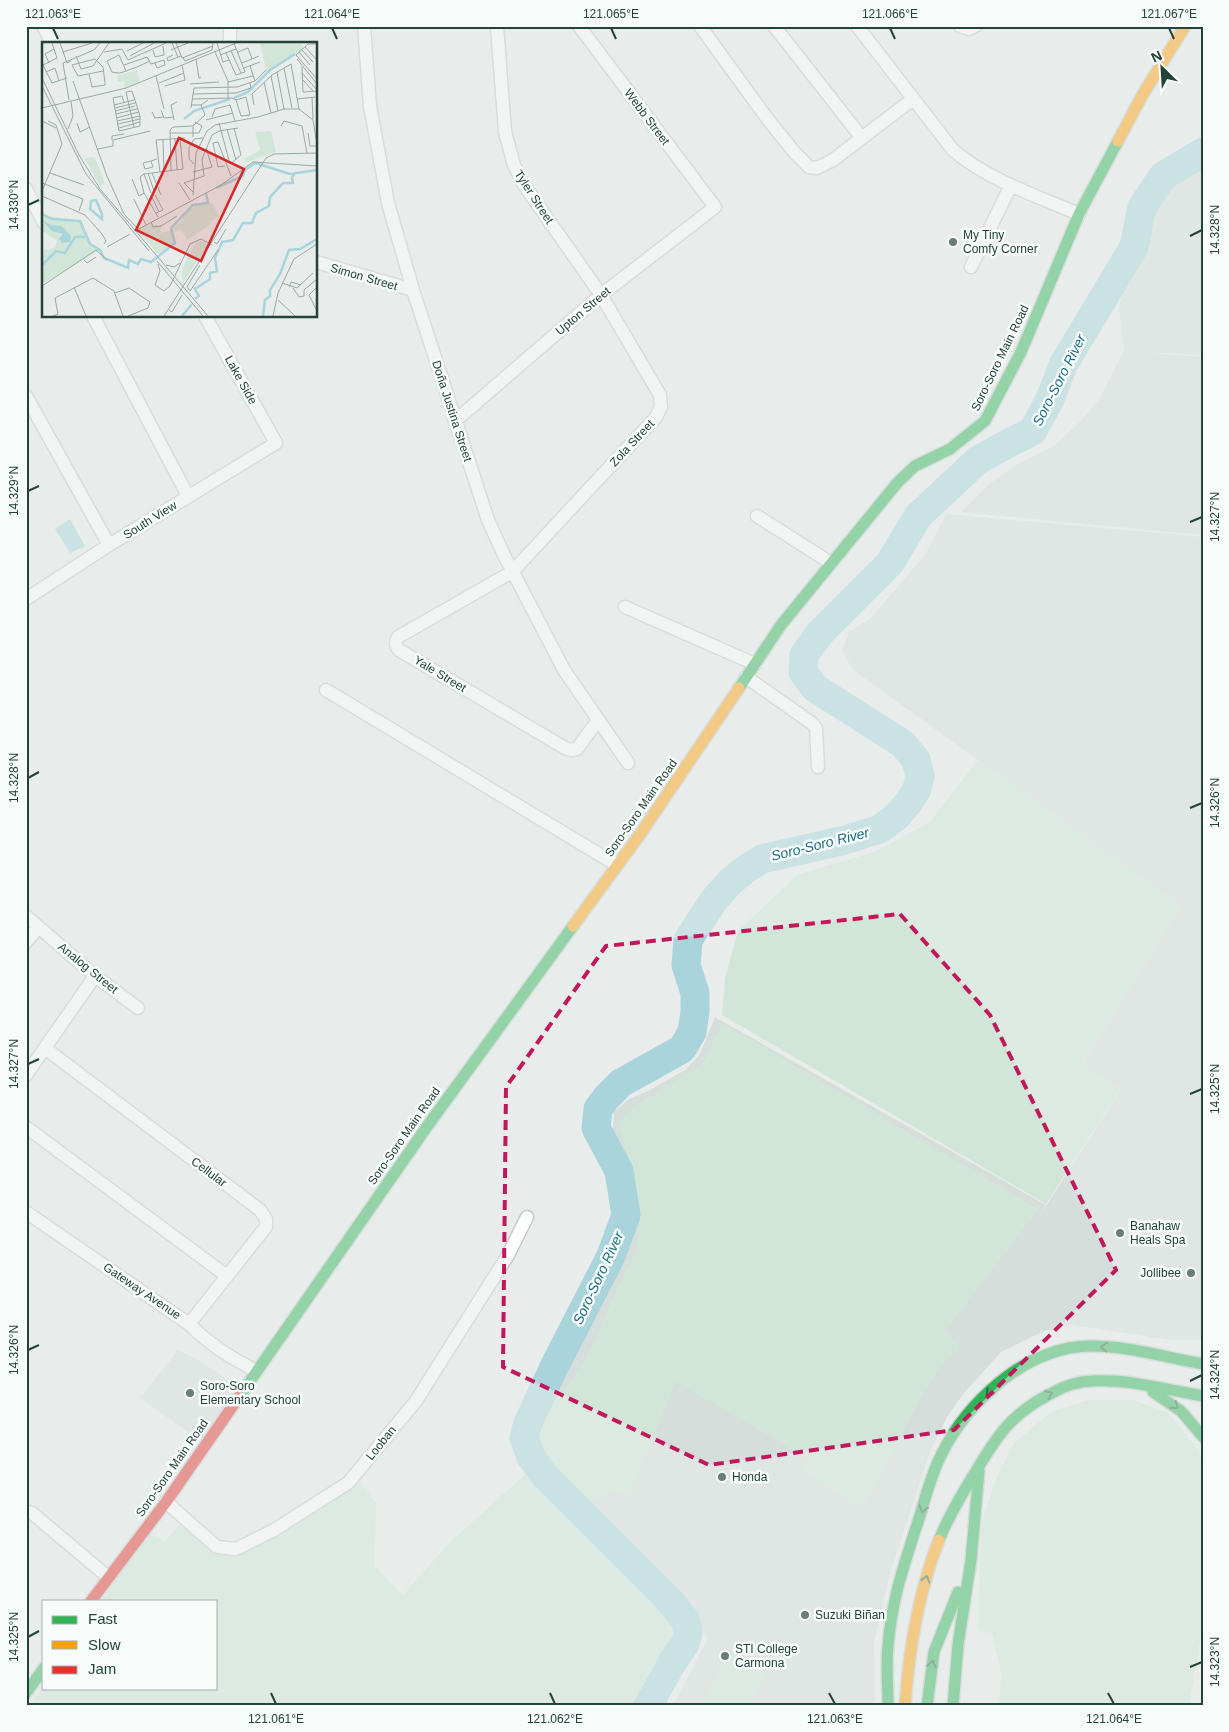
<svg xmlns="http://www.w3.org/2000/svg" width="1229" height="1732" font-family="Arial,sans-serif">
	<rect width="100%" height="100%" fill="#e8edeb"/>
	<path fill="#d6dedb" d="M1203,156V355L1141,352L1203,357V535L961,512L989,484L1014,466L1054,446L1081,421L1099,399L1124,351L1119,307L1124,286L1138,254L1164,187Z
		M946,514L1203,537V1340H1171L1072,1325L1044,1331L1001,1352L964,1393L947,1417L930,1452L891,1570L874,1642L875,1706H673L708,1638L679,1603L580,1503L542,1459L532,1434L539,1412L631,1230L634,1206L613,1129L614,1111L629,1099L648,1091L685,1070L700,1054L715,1017L1046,1205L1031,1229L1121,1090L1082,1064L1181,906L853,670L842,651L849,632L870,619L925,555Z
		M178,1350L203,1363L240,1388L201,1441L140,1398Z"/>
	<path fill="#d1e6d8" d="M978,760L1181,906L1082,1063L1120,1090L1046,1204L722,1015L725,978L738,931L797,875L874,852L929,823Z
		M722,1023L1038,1209L955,1318L944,1330L960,1347L940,1367L924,1391L863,1509L801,1470L809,1459L676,1381L629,1496L609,1490L589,1503L577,1494L547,1461L537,1439L547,1412L579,1371L596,1338L613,1298L637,1250L640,1211L633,1174L619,1122L635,1106L703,1064Z
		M1089,1400H1133L1168,1413L1194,1444L1203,1460V1623L1189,1706H999L1001,1673L992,1633L978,1631L981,1524L996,1479L1014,1443L1051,1412Z
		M528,1472L664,1610L678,1629L635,1706H29L44,1685V1688H216V1601H101L149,1531L165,1542L182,1521L218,1551L296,1521L359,1482L376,1503L375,1566L403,1595L450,1542Z
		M728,1654L767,1673L750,1706H702Z"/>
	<path fill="#a9d4db" d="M70,519L85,546L70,553L55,529Z"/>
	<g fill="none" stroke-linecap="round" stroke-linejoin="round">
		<path stroke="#a9d4db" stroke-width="29" d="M648,1706L673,1661L685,1644L688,1634L686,1621L671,1602L545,1476L531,1457L524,1438L528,1423L555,1365L611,1256L626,1215L619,1171L596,1128L598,1109L606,1098L621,1083L682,1049L692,1032L695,1012V993L686,965L688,940L714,900L730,882L746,869L762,859L845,840L880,829L896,817L908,803L917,789L920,776L916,760L903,744L815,688L803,672L804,655L820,633L890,563L918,516L978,460L1007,444L1033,431L1050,399L1063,365L1134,247L1142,207L1163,176L1203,152"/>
		<g stroke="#c5cac8" stroke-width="15">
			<path id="street" d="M43,26L53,44
				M364,26L370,106L388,203L413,290L488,520L503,553L564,670L628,763
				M497,26L505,132L514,165L524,185L601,295L660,395L661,407L656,417L512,572L398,637C395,642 395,645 399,650L565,748L571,750L577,749L598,720
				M700,26L769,121L795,153L809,167L817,168L833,160L913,99
				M774,26L862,138
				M857,26L953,150C988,180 1037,196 1079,214
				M960,26L969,29L975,26
				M230,44V26
				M26,189L44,223
				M316,262L413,290
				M971,267L1011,185
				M93,316L188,496
				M26,396L109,545
				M455,421L601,295L715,207L579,26
				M757,516L831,563
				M26,599L109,545L276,443L205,316
				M625,607L755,664
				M746,677L813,724L816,728L818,767
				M326,690L617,865
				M26,916L95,976L138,1008
				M26,942L38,928
				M46,1049L260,1210L266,1219V1227L189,1324
				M26,1075L95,976
				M26,1127L227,1276
				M26,1212L189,1324C210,1345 230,1357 256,1371
				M166,1502L217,1547L236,1549L274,1530L348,1483L416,1401L508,1255L527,1217
				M26,1511L32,1513L108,1577"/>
		</g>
		<g stroke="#c3cbc8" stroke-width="14">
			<path id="fast" d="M739,688L781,625L898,482L915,466L950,449L985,421L1021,352L1079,214L1118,141
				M1153,1392L1181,1411L1203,1437
				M239,1397L426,1128L573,926
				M939,1540C948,1518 960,1497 973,1476C996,1438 1009,1415 1050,1394C1064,1386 1077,1381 1093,1381C1130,1379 1167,1390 1203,1396
				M26,1693L44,1668
				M888,1706C888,1686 886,1666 888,1646C891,1605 903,1567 916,1528C923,1507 928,1485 937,1464C960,1411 1011,1360 1069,1348C1110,1340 1162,1357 1203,1364
				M927,1706L934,1652L958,1592
				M953,1706L958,1645L971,1560L979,1471"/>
		</g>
		<g stroke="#c3cbc8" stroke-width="14">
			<path id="slow" d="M1118,141L1143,94L1185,26
				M573,926L641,833L739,688
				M905,1706C909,1649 918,1593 939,1540"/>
		</g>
		<g stroke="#c3cbc8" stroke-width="14">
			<path id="jam" d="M91,1601L166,1502L239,1397"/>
		</g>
		<use href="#street" stroke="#fcfcfc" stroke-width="12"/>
		<use href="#fast" stroke="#30b455" stroke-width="11"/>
		<use href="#slow" stroke="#ff9f0a" stroke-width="11"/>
		<use href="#jam" stroke="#e5322d" stroke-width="11"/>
	</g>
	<defs><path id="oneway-chevron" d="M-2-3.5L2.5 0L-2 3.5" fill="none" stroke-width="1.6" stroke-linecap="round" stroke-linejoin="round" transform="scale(1.25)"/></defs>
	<g stroke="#286442">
		<use href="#oneway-chevron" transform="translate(1104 1347) rotate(-175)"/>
		<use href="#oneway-chevron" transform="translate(989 1393) rotate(135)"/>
		<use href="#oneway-chevron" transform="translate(1049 1394) rotate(-25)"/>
		<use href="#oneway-chevron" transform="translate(1175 1406) rotate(38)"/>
		<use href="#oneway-chevron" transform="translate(923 1509) rotate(107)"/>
		<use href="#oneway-chevron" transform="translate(926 1579) rotate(-73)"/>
		<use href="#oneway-chevron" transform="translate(932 1664) rotate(-80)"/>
	</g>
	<path d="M0 0H1229V1732H0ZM900,914L990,1015L1116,1270L954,1430L709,1465L503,1367L506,1087L606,946Z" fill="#e8edeb" fill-opacity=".55" fill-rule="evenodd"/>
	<path fill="none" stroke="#c2185b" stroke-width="4" stroke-dasharray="10 6" stroke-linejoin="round" d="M900,914L990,1015L1116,1270L954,1430L709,1465L503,1367L506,1087L606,946Z"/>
	<path fill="none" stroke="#24423a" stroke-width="2" d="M53,28L58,39M332,28L337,39M611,28L616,39M890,28L895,39M1169,28L1174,39M28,205L39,200M1190,236L1202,230M28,491L39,486M1190,522L1202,517M28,778L39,772M1190,808L1202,803M28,1064L39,1059M1190,1094L1202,1089M28,1350L39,1345M1190,1381L1202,1375M28,1637L39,1631M1190,1667L1202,1662M271,1693L276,1704M550,1693L555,1704M829,1693L835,1704M1108,1693L1114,1704"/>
	<g fill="#697e78" stroke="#f7fbf9" stroke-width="2">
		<circle cx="953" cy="242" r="5"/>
		<circle cx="1120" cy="1233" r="5"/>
		<circle cx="1191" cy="1273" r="5"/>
		<circle cx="190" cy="1393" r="5"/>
		<circle cx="722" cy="1477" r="5"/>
		<circle cx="805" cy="1615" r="5"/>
		<circle cx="725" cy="1656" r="5"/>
	</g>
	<g text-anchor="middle" stroke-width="5" stroke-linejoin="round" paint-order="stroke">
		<g font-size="12" fill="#24423a" stroke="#f7fbf9">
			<text transform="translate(647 117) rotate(53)" y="4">Webb Street</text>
			<text transform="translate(534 197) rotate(57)" y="4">Tyler Street</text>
			<text transform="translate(364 277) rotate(16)" y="4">Simon Street</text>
			<text transform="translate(583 311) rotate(-40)" y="4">Upton Street</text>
			<text transform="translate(1000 358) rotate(-64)" y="4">Soro-Soro Main Road</text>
			<text transform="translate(241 380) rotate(61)" y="4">Lake Side</text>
			<text transform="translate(452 411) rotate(72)" y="4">Doña Justina Street</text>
			<text transform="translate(632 443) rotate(-47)" y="4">Zola Street</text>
			<text transform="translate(150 520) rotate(-32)" y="4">South View</text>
			<text transform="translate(440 674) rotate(31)" y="4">Yale Street</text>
			<text transform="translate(641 808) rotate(-55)" y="4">Soro-Soro Main Road</text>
			<text transform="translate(88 968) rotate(39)" y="4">Analog Street</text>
			<text transform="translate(404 1136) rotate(-55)" y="4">Soro-Soro Main Road</text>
			<text transform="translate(209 1172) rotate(37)" y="4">Cellular</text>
			<text transform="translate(142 1291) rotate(34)" y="4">Gateway Avenue</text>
			<text transform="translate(381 1443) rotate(-51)" y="4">Looban</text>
			<text transform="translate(172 1468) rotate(-55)" y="4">Soro-Soro Main Road</text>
		</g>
		<g font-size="12" fill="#24423a" stroke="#f7fbf9" text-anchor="start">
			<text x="963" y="239">My Tiny<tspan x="963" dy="14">Comfy Corner</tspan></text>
			<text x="1130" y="1230">Banahaw<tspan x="1130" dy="14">Heals Spa</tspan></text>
			<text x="1181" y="1277" text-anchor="end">Jollibee</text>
			<text x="200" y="1390">Soro-Soro<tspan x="200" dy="14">Elementary School</tspan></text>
			<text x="732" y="1481">Honda</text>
			<text x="815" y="1619">Suzuki Biñan</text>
			<text x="735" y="1653">STI College<tspan x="735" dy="14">Carmona</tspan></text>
		</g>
		<g font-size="14" font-style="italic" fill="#1c6f80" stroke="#f7fbf9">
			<text transform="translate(1059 380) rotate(-63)" y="5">Soro-Soro River</text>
			<text transform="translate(820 844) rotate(-14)" y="5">Soro-Soro River</text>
			<text transform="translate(598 1278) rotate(-65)" y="5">Soro-Soro River</text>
		</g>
	</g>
	<g transform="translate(42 42)">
		<rect width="275" height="275" fill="#e8edeb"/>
		<path d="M218,1H259L261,7L225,32ZM95,28L98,40L83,46L82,39L76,40L75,34ZM229,89L234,110L204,120L202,117L218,108L213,90ZM48,115L53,116L63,142L58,144L43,117ZM170,161L177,174L168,180L169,182L145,198L139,187L131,191L130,186L140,179L142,171L153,164ZM0,173L38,179L45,198L58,208L0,242V208L13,206L15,199L0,189ZM109,182L119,184V191L129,188L133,200L116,212L95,188ZM155,198L164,200L165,204L141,241L140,227Z" fill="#d1e6d8"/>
		<path d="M0,178L9,183L20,184L29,194L28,200L20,201L17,197L21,192L10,189Z" fill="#a9d4db"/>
		<path fill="none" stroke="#a9d4db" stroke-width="2.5" d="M192,56L206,50L228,28L253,12M142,77L152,69L188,57M174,146L201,134L203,128L213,121L248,132L275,128M54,158L60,172V177L48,167L49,159ZM0,172L10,177L38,179L48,202L58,208L62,216L86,226L87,218L96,222L99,217L109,220L133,201L129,186L151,163L166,161L164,151M0,223L14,209L23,211L33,195H43M153,257L157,254L153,247L168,237V231L175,229L173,216L180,200L191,198L201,181H210L214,171L227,164L228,155L241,141H251L250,135L253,131M140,274L150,262M221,274L223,258L228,254V248L238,232L247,208L258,207L275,197"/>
		<path fill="none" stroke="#9aa9a4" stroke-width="1" d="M18,1L25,21L29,19M130,1L136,15M134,1L140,16L171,4M175,1L181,20L187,18M275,2H266L254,13L275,37M263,5L274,17M111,8L113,15L122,13L121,4M129,8L146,1M260,8L271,20M85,9L101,1M189,9L199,31M21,10L50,1M62,10L80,7L86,18L124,1M173,10L186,39V56M196,10L206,6L210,17M257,10L268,23M184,11L194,33L203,30L192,1M131,13L125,16L126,19L139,14M178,13L194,7M34,14L39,27L51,24L67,1M88,14L112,1M141,16L143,19L170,8L171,1M154,17L157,36L159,35M255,17L275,42M0,21L10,41L25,36M7,21L3,12L12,7M21,21L52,8L58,1M21,21L27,58M200,21L217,14M1,23L15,16L10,1M82,23L105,15L109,22L122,18L123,23L115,26L113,21M208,24L213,39M260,25L261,50L275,49M202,26L218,20M242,26L250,66M84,29L77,13L65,19L70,30L76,31H78L84,29L92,26L95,25L108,19M4,30L13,26L17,39M235,30L242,67M260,31L275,48M47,32L50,45L63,43V41L61,25L53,17L30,23L36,34L61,29M114,34L122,67M229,34L236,69M0,36L37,113L58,147L166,274M260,37L271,49M31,39L65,134L82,172L96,187M186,40L211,34M222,40L229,71M117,41L142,31M148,42L177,40M0,44L44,132L107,209M123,44L143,38L140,23M84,50L92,85M151,52L194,51L209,46L208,41M270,55L271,77M150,57L190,56L194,58L199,74L208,73L204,55L194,58M255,57L273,55M82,60L80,54L71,56L77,89L98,84V74L90,49L84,50M72,63L92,58M149,63H159L166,58M212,63L210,52L230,33L249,22L257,67M0,66L84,46L194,1M73,66L93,61M149,66L152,46L195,45L213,39L224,28M119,68L122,76L132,75M73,69L93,64M110,70L113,76L122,75M74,72L95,67M170,75L173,67L188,63L193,79M74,76L97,70M132,78L129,63L135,60M164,78L191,71M0,79L14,86M75,79L98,74M35,81L38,90L48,85M177,81L188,122L199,113L192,86M76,82L98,77M239,84L242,79L260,84L265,111M77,86L98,80M26,87L31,74L29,59M185,87L194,118M128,91H157L160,84L153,80M266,91L268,104H275M151,95V84L163,73L159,63M133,97L135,127M70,98V94L82,92M121,98L122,129M56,107L71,104V98L108,89M109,119L111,125L103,127L101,121L109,119L115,117M152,122L147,117V106L152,97L161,96M183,124L176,125L171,101L176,100L189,134M129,128L128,88L131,85L151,84M118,130L114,98L143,96M151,130L170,125L164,106M8,131L42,143M106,131L112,149M110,131L119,153M102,132L141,127L138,97M102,132L98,135L102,151L116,175M102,132L109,151M90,137L97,154L102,151M0,141L41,157L37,169M137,141L148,158M0,149L20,102L14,83L6,79M151,150L142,141L162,134L160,117L170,93L177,89L196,86M113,153L121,168L114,171M151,153L154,111L165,89L173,83L216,75L242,67H257L271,78L275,102M0,154L43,173L60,192L64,199L62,202M110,155L117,170M92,157L104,183M109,180L111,185L119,184L135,174M95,188L179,143L211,120L275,124M172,200L175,202L184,187M65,205L88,192M42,218L45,221L54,215M115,219L161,274M116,222L118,229L113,243L122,249L128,244L148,202L159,197L170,203M124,223L132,225L138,221M158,223L145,245L148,249L176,208M240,241L255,246L271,231M0,244L54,208L65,218M32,245L44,274M247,245L249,240L259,243M275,245L267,253L275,269M251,246L257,255L262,254V248L275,237M73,251L87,246L108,260L106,266L86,274M236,258L253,274M127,268L130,270L140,253M11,274L16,272L13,256L51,236L72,249L81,274M122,274L224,116L232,112L275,111M231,274L236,251L252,217L275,202"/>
		<path fill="#d62828" fill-opacity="0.15" stroke="#d62828" stroke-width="2.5" d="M137,96L202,127L159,219L94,188Z"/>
		<rect width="275" height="275" fill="none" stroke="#24423a" stroke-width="2.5"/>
	</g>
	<rect width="1229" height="1732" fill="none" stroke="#f7fbf9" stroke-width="55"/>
	<rect x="42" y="1600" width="175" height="90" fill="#f7fbf9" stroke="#a3b1ad"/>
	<rect x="52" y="1616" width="25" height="8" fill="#30b455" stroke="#a3b1ad"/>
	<text x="88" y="1624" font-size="15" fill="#24423a">Fast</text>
	<rect x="52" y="1641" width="25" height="8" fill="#ff9f0a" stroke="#a3b1ad"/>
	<text x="88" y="1650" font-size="15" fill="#24423a">Slow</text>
	<rect x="52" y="1666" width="25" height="8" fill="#e5322d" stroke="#a3b1ad"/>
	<text x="88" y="1674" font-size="15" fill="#24423a">Jam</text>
	<g transform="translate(1162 68) rotate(335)" stroke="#f7fbf9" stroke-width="4" paint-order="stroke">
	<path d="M0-4L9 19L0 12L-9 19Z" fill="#24423a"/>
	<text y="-8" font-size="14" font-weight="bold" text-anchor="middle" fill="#24423a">N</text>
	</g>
	<rect x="28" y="28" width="1174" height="1676" fill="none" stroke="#24423a" stroke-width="2"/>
	<g font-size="12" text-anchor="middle" fill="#24423a">
		<text x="53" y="18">121.063°E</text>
		<text x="332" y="18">121.064°E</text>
		<text x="611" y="18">121.065°E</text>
		<text x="890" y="18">121.066°E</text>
		<text x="1169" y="18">121.067°E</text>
		<text transform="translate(14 205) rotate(-90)" y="4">14.330°N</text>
		<text transform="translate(1215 230) rotate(-90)" y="4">14.328°N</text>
		<text transform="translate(14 491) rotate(-90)" y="4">14.329°N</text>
		<text transform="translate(1215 517) rotate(-90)" y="4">14.327°N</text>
		<text transform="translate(14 778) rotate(-90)" y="4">14.328°N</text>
		<text transform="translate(1215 803) rotate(-90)" y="4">14.326°N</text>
		<text transform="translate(14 1064) rotate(-90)" y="4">14.327°N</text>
		<text transform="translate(1215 1089) rotate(-90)" y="4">14.325°N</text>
		<text transform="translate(14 1350) rotate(-90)" y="4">14.326°N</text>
		<text transform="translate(1215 1375) rotate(-90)" y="4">14.324°N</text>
		<text transform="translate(14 1637) rotate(-90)" y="4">14.325°N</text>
		<text transform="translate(1215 1662) rotate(-90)" y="4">14.323°N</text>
		<text x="276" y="1723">121.061°E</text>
		<text x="555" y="1723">121.062°E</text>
		<text x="835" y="1723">121.063°E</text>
		<text x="1114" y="1723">121.064°E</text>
	</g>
</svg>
